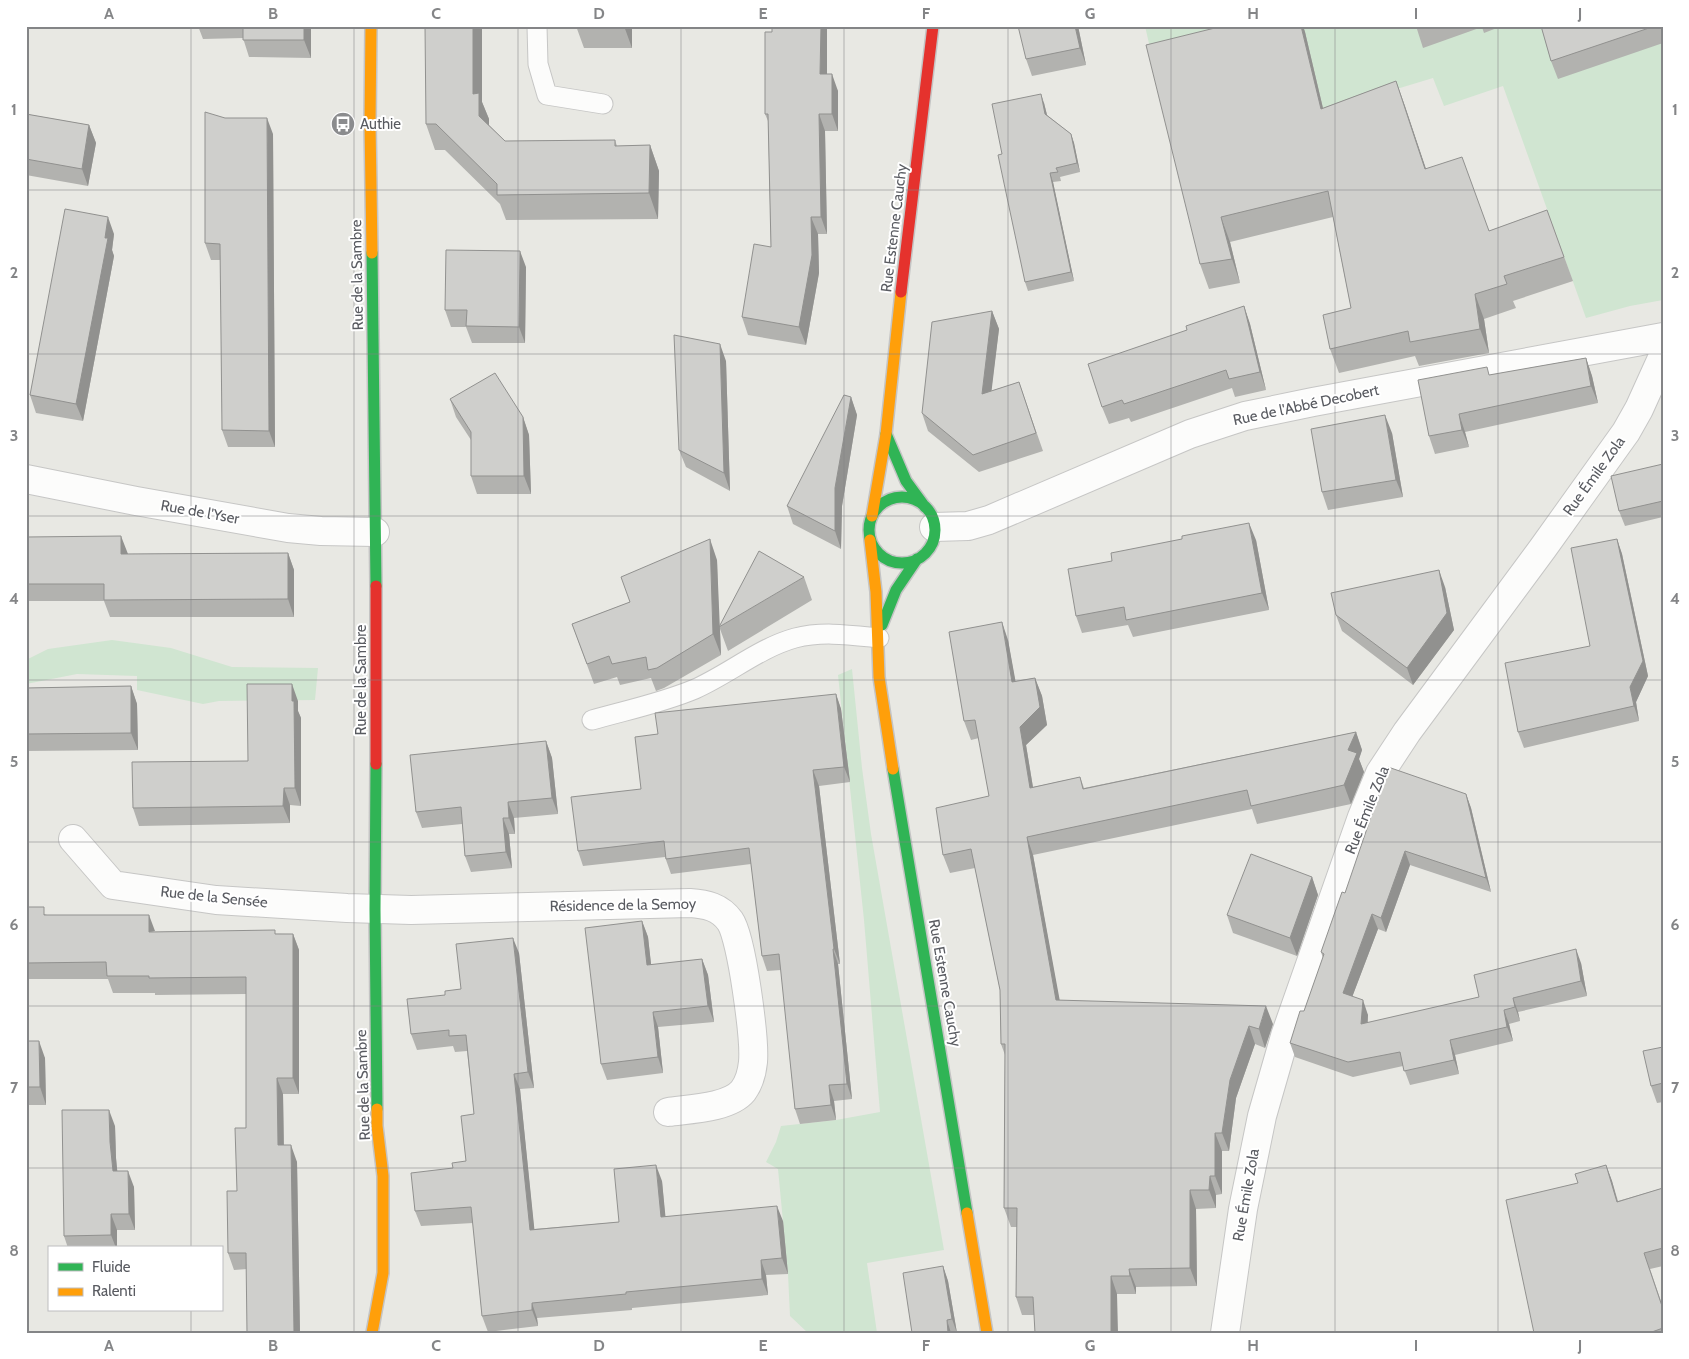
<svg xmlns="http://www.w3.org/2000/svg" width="1689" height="1359" font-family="Cabin,sans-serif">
	<rect width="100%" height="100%" fill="#e8e8e3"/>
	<path fill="#d0e5d1" d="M1145,26H1663V300L1630,306L1586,318L1503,86L1444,106L1433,78L1324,111L1155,70Z
		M112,640L171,648L232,667L318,668L315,700L219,701L203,704L137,690V676L77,674L26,684V660L48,649Z
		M852,669L862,768L871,834L944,1250L867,1263L877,1333H808L790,1316L788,1274L778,1169L766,1162L776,1142L781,1126L836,1120L880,1112L864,920L838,675Z"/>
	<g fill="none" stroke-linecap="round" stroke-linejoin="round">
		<g stroke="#c6c6c5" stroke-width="21">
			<path id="lane" d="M537,26L538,64L547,95L603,104
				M592,720C627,710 662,703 695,689C729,674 759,648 795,638C822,631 850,635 879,638"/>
		</g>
		<g stroke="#c6c6c5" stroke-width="30">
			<path id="street" d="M26,479L136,501L288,528L321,531L375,532
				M934,527L968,526L989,520L1190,434L1245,416L1313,402L1663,337
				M73,839L113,885L216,900L347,908L411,910L690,903C706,904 720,907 730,921C742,938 755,1040 753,1062C752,1072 749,1083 743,1091C729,1108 689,1109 668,1112
				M1225,1333L1243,1209L1262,1116L1285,1036L1362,817L1380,773L1407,732L1543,548L1626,432L1639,409L1663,356"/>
		</g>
		<g stroke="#c4c4c4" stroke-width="14">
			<path id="fast" d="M372,253L376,586
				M886,434L906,481L925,507
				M869 530a33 33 0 1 1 66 0a33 33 0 1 1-66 0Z
				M882,625L896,590L917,559
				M376,764L375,909L377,1109
				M893,769L967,1213"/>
		</g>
		<g stroke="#c4c4c4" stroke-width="14">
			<path id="slow" d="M371,26L370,123L372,253
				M872,516L886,434L901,292
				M870,540L876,592L879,677L893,769
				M967,1213L987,1333
				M372,1333L383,1273V1176L377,1126V1109"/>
		</g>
		<g stroke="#c4c4c4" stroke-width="14">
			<path id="jam" d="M901,292L933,26
				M376,586V764"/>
		</g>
		<use href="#lane" stroke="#fcfcfb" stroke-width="19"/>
		<use href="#street" stroke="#fcfcfb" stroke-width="28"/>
		<use href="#fast" stroke="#30b455" stroke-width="11"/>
		<use href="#slow" stroke="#ff9f0a" stroke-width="11"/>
		<use href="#jam" stroke="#e5322d" stroke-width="11"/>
	</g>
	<path fill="#b2b2af" d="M198,26H311V58L249,57L243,38L203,39Z
		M576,26H632V48H584Z
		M827,26V74L838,91V131H825L827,234H818L819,273L806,345L748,335L742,317L771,247L768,121L765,114L772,32Z
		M1078,26L1086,65L1032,76L1026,59Z
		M1223,26H1303L1305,32L1323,108L1396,81L1426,169L1489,231L1547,210L1573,281L1513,301L1516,308L1484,319L1489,353L1419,366L1415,356L1339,373L1330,349L1351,308L1333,217L1230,242L1240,283L1209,289L1200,264Z
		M1416,26H1502L1484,33L1482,27L1423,48Z
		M1541,26H1663V43L1558,79L1551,61Z
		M482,102L489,119V125L505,141L615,140L617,146L650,145L659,171L658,219L506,220L500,204L445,150H435L426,124Z
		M1044,103L1047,115L1071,134L1074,143L1080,172L1060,177L1061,181L1053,182L1074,281L1028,291L1025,282L1002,154Z
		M26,114L89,125L96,143L88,186L26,175Z
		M273,134L275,447H228L222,430L221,260H211L205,243Z
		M114,234L112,250L114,256L83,421L36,413L30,395Z
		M526,267L525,343H472L466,327H451L445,310Z
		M1244,306L1250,324L1266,390L1235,397L1232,388L1131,422L1129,418L1109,424L1102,407L1187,330Z
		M992,311L999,329L991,391L1019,382L1043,451L979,472L928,431L922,413Z
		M1586,358L1592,376L1598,403L1465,432L1469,447L1435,454L1429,436L1490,375Z
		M726,361L730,491L686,467L679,450Z
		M851,397L857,415L842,506L841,549L793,524L787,506Z
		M450,399L523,417L529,435L531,494H477L471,476V440L456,417Z
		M1392,433L1403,497L1328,510L1322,492Z
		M1663,464V517L1625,526L1619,511Z
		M26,537L128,554L288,553L294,570V617H110L104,601H26Z
		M1617,539L1622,554L1648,676L1636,702L1639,721L1524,748L1518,732L1590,646Z
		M1256,540L1269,610L1133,637L1128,625L1082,633L1076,616Z
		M717,560L719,627L804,577L812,600L728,651L720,629L721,655L664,688L656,691L651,678L620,685L617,677L594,684L572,624L630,602Z
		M1445,587L1454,630L1413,685L1342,631L1336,615Z
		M1008,640L1015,681L1035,678L1042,696L1047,725L1026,745L1033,787L1080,777L1084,788L1356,732L1362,750L1359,759L1364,772L1351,804L1257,824L1252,809L1033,855L1059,1000L1273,1024L1265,1048L1255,1044L1236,1098L1229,1151H1222V1194L1216,1195V1208L1196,1209L1197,1286L1136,1287V1294H1117L1034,1315H1022L1016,1297L1017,1227H1011L1004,1208L1005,1055L1001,1044L1000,990L975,868L950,873L943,855L989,796L979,738L971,740L964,721Z
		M131,686L137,704L138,750L26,751V688Z
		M836,694L841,709L850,782L819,786L840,964H838L852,1099L834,1101L836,1120L800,1124L795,1109L781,970L767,971L762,956L751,864L671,874L665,857L583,866L578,851L641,789L658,734Z
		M298,701V711L301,718V806L290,805V823L139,826L133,808L248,761Z
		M546,741L552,758L558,814L514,818L515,834H509L512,868L471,872L465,856L462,824L422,828L416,812Z
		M1466,794L1471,808L1491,892L1410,865L1386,932L1378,929L1352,997L1368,1015V1023L1479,997L1581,963L1587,996L1518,1012L1520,1021L1509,1024L1513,1041L1455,1055L1459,1074L1410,1085L1403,1066L1353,1077L1295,1057L1290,1043L1304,1011L1323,958L1321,952L1345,893Z
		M1312,877L1318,895L1297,956L1233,933L1227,915Z
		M26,907L47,915L155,932L293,934L299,950V1094H283L284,1145L297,1162L300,1333H247V1269L234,1270L228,1253L246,1128V994L155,995V993H113L108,979H26Z
		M642,921L648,937L651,965L702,959L708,975L714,1022L658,1027L663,1073L607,1080L601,1064Z
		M519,953L534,1088L520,1089L534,1229L619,1222L662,1181L665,1216L783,1221L788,1274L766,1275L768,1295L632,1308V1310L537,1318L538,1326L488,1332L482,1316L473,1223L421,1226L415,1211L453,1168L466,1161L474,1114L467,1051L455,1052L453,1046L417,1050L411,1034L445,995L461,989Z
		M26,1041L45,1058L46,1105H26Z
		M1663,1047V1102L1657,1103L1651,1086Z
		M115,1126L116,1158L117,1171L134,1187L135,1230H117V1248H68L64,1236Z
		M1606,1165L1612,1181L1618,1201L1663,1188V1266L1650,1269L1663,1307V1333H1534L1578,1183Z
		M943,1266L948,1281L957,1333H912Z"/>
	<path fill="#91918f" d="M304,26H311V58L304,40Z
		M473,26H482V102L489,119V141L479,116L473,94Z
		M624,26H632V48Z
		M821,26H827V92L820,74Z
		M1075,26H1078L1086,65L1080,48Z
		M1301,26H1303L1305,32L1329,134L1321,109Z
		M832,74L838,91V131L832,114Z
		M1396,81L1405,106L1434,193L1425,169Z
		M1041,94L1044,103L1049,123L1045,114Z
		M819,114L825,131L827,234L821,217Z
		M267,118L273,134L275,447L269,431Z
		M89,125L96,143L88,186L82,169Z
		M1071,134L1074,143L1080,172L1077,163Z
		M650,145L659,171L658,219L649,193Z
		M1050,173L1053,182L1074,281L1071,272Z
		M108,217L114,234L112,250L114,256L83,421L76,404Z
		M811,217L818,234L819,273L806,345L799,327Z
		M1221,217L1230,242L1240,283L1232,259Z
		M520,251L526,267L525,343L519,327Z
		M1475,294L1484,319L1489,353L1480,329Z
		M1244,306L1250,324L1266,390L1260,372Z
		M992,311L999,329L989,412L982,394Z
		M720,344L726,361L730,491L724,473Z
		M1586,358L1592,376L1598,403L1591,386Z
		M851,397L857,415L842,506L841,549L835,531V488Z
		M1459,414L1465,432L1469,447L1462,430Z
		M1385,415L1392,433L1403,497L1396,480Z
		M523,417L529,435L531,494L524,476Z
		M1249,523L1256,540L1269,610L1262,593Z
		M121,536L128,554V571L121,554Z
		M710,539L717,560L721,655L713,634Z
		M1617,539L1622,554L1648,676L1636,702L1639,721L1634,706L1630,687Z
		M288,553L294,570V617L288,599Z
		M1439,570L1445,587L1454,630L1413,685L1407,668Z
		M1002,622L1008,640L1019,700L1012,682Z
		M1035,678L1042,696L1047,725L1026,745L1036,806L1030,788L1020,727Z
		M292,684L298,701V711L301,718V806L295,788L292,701Z
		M131,686L137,704L138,750L131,733Z
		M836,694L841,709L850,782L844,767Z
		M1356,732L1362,750L1359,759L1364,772L1351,804L1344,785L1348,750Z
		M546,741L552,758L558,814L552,798Z
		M813,770L819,786L840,964L834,949Z
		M284,788L290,805V823L283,806Z
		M1466,794L1471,808L1491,892L1486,878Z
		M508,802L514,818L515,834L509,818Z
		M503,818L509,834L512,868L506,852Z
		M1027,837L1033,855L1063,1018L1056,1000Z
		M1405,851L1410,865L1386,932L1381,918Z
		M1312,877L1318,895L1297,956L1290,938Z
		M1372,914L1378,929L1348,1008L1343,993Z
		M149,915L155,931L149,932Z
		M642,921L648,937L653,981L647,965Z
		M293,934L299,950V1094L293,1078Z
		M513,938L519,953L534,1088L528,1072Z
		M833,949L838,964L852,1099L847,1084Z
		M1576,949L1581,963L1587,996L1581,981Z
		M702,959L708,975L714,1022L708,1006Z
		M1513,998L1518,1012L1520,1021L1515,1007Z
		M1363,1000L1368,1015L1366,1038L1361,1024Z
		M1266,1006L1273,1024L1265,1048L1259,1029Z
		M1504,1010L1509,1024L1513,1041L1507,1027Z
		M653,1012L658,1027L663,1073L658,1057Z
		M1249,1026L1255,1044L1236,1098L1229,1151L1222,1133L1230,1080Z
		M1450,1040L1455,1055L1459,1074L1454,1060Z
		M39,1041L45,1058L46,1105L40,1087Z
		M514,1074L520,1089L536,1245L530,1230Z
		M277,1078L283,1094L284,1162L278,1145Z
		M829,1085L834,1101L836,1120L831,1105Z
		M109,1110L115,1126L116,1158L119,1188L113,1171L110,1142Z
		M1215,1133L1222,1151V1194L1215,1176Z
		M291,1145L297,1162L300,1333H294Z
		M656,1165L662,1181L667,1232L661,1217Z
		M1606,1165L1612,1181L1622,1218L1617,1202Z
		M128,1171L134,1187L135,1230L129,1214Z
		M1210,1176L1216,1195V1208L1209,1190Z
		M1190,1190L1196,1209L1197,1286L1190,1268Z
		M777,1206L783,1221L788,1274L782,1258Z
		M111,1214L117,1230V1248H116L111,1235Z
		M761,1260L766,1275L768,1295L762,1279Z
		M943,1266L948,1281L957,1333L952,1319Z
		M1129,1269L1136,1287V1294L1130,1276Z
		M1111,1276L1117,1294L1118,1333H1111Z
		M532,1303L537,1318L538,1326L532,1310Z
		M947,1320L951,1333H948Z"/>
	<path fill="#cfcfcc" stroke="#91918f" d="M243,26H304V40H243Z
		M425,26H473V94L479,93V116L505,141L615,140V146L650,145L649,193L497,195V184L436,124H426Z
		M772,26H821L820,74H832V114H819L821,217H811L812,255L799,327L742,317L754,244L771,247L768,114H765V32H772Z
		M1018,26H1075L1080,48L1026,59Z
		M1223,26H1301L1321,109L1396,81L1425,169L1462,157L1489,231L1547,210L1564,257L1504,276L1507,284L1475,294L1480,329L1410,342L1408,331L1330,349L1323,315L1351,308L1328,191L1221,217L1232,259L1200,264L1146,45Z
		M1541,26H1655L1551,61Z
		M1041,94L1045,114L1071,134L1077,163L1056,168L1058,172L1050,173L1071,272L1025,282L998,155L1002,154L992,104Z
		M205,112L225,118H267L269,431L222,430L220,244L205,243Z
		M26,114L89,125L82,169L26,159Z
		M65,209L108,217L105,238H108L76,404L30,395Z
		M446,250L520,251L519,327L466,326L467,310H445Z
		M1244,306L1260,372L1229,379L1226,370L1124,404L1122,400L1102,407L1088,364L1187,330L1186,326Z
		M992,311L982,394L1019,382L1036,433L973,455L922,413L932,322Z
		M674,335L720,344L724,473L679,450Z
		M1586,358L1591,386L1459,414L1462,430L1429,436L1418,380L1487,367L1489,375Z
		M495,373L523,417L524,476H471V432L450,399Z
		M844,395L851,397L835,488V531L787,506Z
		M1385,415L1396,480L1322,492L1311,429Z
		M1663,464V501L1619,511L1611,476Z
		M1249,523L1262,593L1126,620L1124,607L1076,616L1068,569L1112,561L1111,553L1182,539V536Z
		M121,536V554L288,553V599L104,600V584H26V537Z
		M710,539L713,634L657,668L648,670L646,657L612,664L609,656L587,664L572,624L630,602L621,577Z
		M1617,539L1643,661L1630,687L1634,706L1518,732L1505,663L1590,646L1571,548Z
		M759,551L804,577L719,627Z
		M1439,570L1447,613L1407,668L1336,615L1331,593Z
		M1002,622L1012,682L1035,678L1040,707L1020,727L1030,788L1080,777L1083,789L1356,732L1348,750L1357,753L1344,785L1251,806L1247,790L1027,837L1056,1000L1266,1006L1259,1029L1249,1026L1230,1080L1222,1133H1215V1176H1210L1209,1190H1190V1268L1129,1269L1130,1276H1111V1333H1035L1033,1297H1016L1017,1208H1004L1005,1044H1001L1000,990L971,849L943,855L936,808L989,796L975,720L964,721L949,632Z
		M247,684H292V701H294L295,788H284L283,806L133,808L132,762L248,761Z
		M131,686V733L26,734V688Z
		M836,694L844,767L813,770L834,949H833L847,1084L829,1085L831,1105L795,1109L779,954L762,956L749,848L666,859L664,841L578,851L571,797L641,789L635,737L658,734L655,713Z
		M546,741L552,798L508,802L509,818H503L506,852L465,856L461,807L416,812L410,755Z
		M1388,767L1466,794L1486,878L1405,851L1381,918L1372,914L1343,993L1363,1000L1361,1024L1479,997L1474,975L1576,949L1581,981L1513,998L1515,1007L1504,1010L1507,1027L1450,1040L1454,1060L1404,1071L1400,1052L1348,1062L1290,1043L1300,1011H1304L1324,954L1321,952L1342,892L1345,893Z
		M1251,854L1312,877L1290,938L1227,915Z
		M26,907H44V915H149V932L275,930V934H293V1078H277L278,1145H291L294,1333H247L246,1253H228L227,1191H237L235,1128H246V977L149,978V976H107L106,962L26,963Z
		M642,921L647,965L702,959L708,1006L653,1012L658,1057L601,1064L585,928Z
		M513,938L528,1072L514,1074L530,1230L619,1222L614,1169L656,1165L661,1217L777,1206L782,1258L761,1260L762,1279L626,1292V1294L532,1303V1310L482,1316L471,1207L415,1211L411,1173L453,1168L452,1163L466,1161L461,1116L474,1114L466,1035L449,1036V1030L411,1034L407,999L445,995V991L461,989L456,944Z
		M26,1041H39L40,1087H26Z
		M1663,1047V1083L1651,1086L1643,1051Z
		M62,1110H109L110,1142L113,1171H128L129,1214H111V1235L64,1236Z
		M1606,1165L1617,1202L1663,1188V1248L1644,1253L1663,1309V1328L1649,1333H1534L1506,1200L1578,1183L1575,1174Z
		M943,1266L952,1319L947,1320L948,1333H912L903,1273Z"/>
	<path fill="none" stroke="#848587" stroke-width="1" stroke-opacity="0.55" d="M191,26V1248M354,26V1333M518,26V1333M681,26V1333M844,26V1333M1008,26V1333M1171,26V1333M1335,26V1333M1498,26V1333M26,190H1663M26,354H1663M26,516H1663M26,680H1663M26,842H1663M26,1006H1663M26,1168H1663M191,1310V1333"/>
	<defs>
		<g id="bus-disc" transform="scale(1.25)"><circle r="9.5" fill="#8b8c8e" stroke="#fff"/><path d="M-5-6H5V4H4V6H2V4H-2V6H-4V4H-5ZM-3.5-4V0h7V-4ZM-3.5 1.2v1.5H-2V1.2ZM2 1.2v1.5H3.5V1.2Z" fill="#fff"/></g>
	</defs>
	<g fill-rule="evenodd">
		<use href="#bus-disc" x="343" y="124"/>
	</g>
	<g text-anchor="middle" stroke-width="4" stroke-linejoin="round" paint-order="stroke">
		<g font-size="15" fill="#595b61" stroke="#fff" text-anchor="start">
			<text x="360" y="129">Authie</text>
		</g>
		<g font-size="15" fill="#595b61" stroke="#fff">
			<text transform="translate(894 228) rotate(-83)" y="5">Rue Estenne Cauchy</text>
			<text transform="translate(357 275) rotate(-91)" y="5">Rue de la Sambre</text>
			<text transform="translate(1306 405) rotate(-12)" y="5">Rue de l'Abbé Decobert</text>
			<text transform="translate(1594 476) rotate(-54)" y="5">Rue Émile Zola</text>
			<text transform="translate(200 512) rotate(10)" y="5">Rue de l'Yser</text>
			<text transform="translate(361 680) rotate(-90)" y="5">Rue de la Sambre</text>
			<text transform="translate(1367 810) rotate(-68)" y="5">Rue Émile Zola</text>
			<text transform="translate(214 897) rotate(6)" y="5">Rue de la Sensée</text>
			<text transform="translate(623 905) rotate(-1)" y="5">Résidence de la Semoy</text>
			<text transform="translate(945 983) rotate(80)" y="5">Rue Estenne Cauchy</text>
			<text transform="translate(363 1085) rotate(-92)" y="5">Rue de la Sambre</text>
			<text transform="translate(1246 1195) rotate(-80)" y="5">Rue Émile Zola</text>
		</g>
	</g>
	<rect width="1689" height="1359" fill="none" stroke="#ffffff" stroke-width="55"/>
	<rect x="48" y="1246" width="175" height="65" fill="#ffffff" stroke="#bdbdc0"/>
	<rect x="58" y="1263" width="25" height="8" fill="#30b455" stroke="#bdbdc0"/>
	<text x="92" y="1272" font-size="15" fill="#595b61">Fluide</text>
	<rect x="58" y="1288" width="25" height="8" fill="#ff9f0a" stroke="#bdbdc0"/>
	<text x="92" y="1296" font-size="15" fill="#595b61">Ralenti</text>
	<rect x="28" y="28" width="1634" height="1304" fill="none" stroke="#848587" stroke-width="2"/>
	<g font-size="16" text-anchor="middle" font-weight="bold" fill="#848587">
		<text x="109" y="19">A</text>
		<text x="273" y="19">B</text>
		<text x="436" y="19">C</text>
		<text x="599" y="19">D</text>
		<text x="763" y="19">E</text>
		<text x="926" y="19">F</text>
		<text x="1090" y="19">G</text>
		<text x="1253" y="19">H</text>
		<text x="1416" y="19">I</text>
		<text x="1580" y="19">J</text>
		<text x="14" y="115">1</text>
		<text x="1675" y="115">1</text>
		<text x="14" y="278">2</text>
		<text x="1675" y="278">2</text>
		<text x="14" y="441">3</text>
		<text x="1675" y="441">3</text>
		<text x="14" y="604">4</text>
		<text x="1675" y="604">4</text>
		<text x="14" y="767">5</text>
		<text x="1675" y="767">5</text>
		<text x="14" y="930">6</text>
		<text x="1675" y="930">6</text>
		<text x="14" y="1093">7</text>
		<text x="1675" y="1093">7</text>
		<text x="14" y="1256">8</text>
		<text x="1675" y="1256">8</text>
		<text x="109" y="1351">A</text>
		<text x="273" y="1351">B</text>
		<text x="436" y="1351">C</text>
		<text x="599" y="1351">D</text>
		<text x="763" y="1351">E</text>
		<text x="926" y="1351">F</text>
		<text x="1090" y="1351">G</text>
		<text x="1253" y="1351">H</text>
		<text x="1416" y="1351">I</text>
		<text x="1580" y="1351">J</text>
	</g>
</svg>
